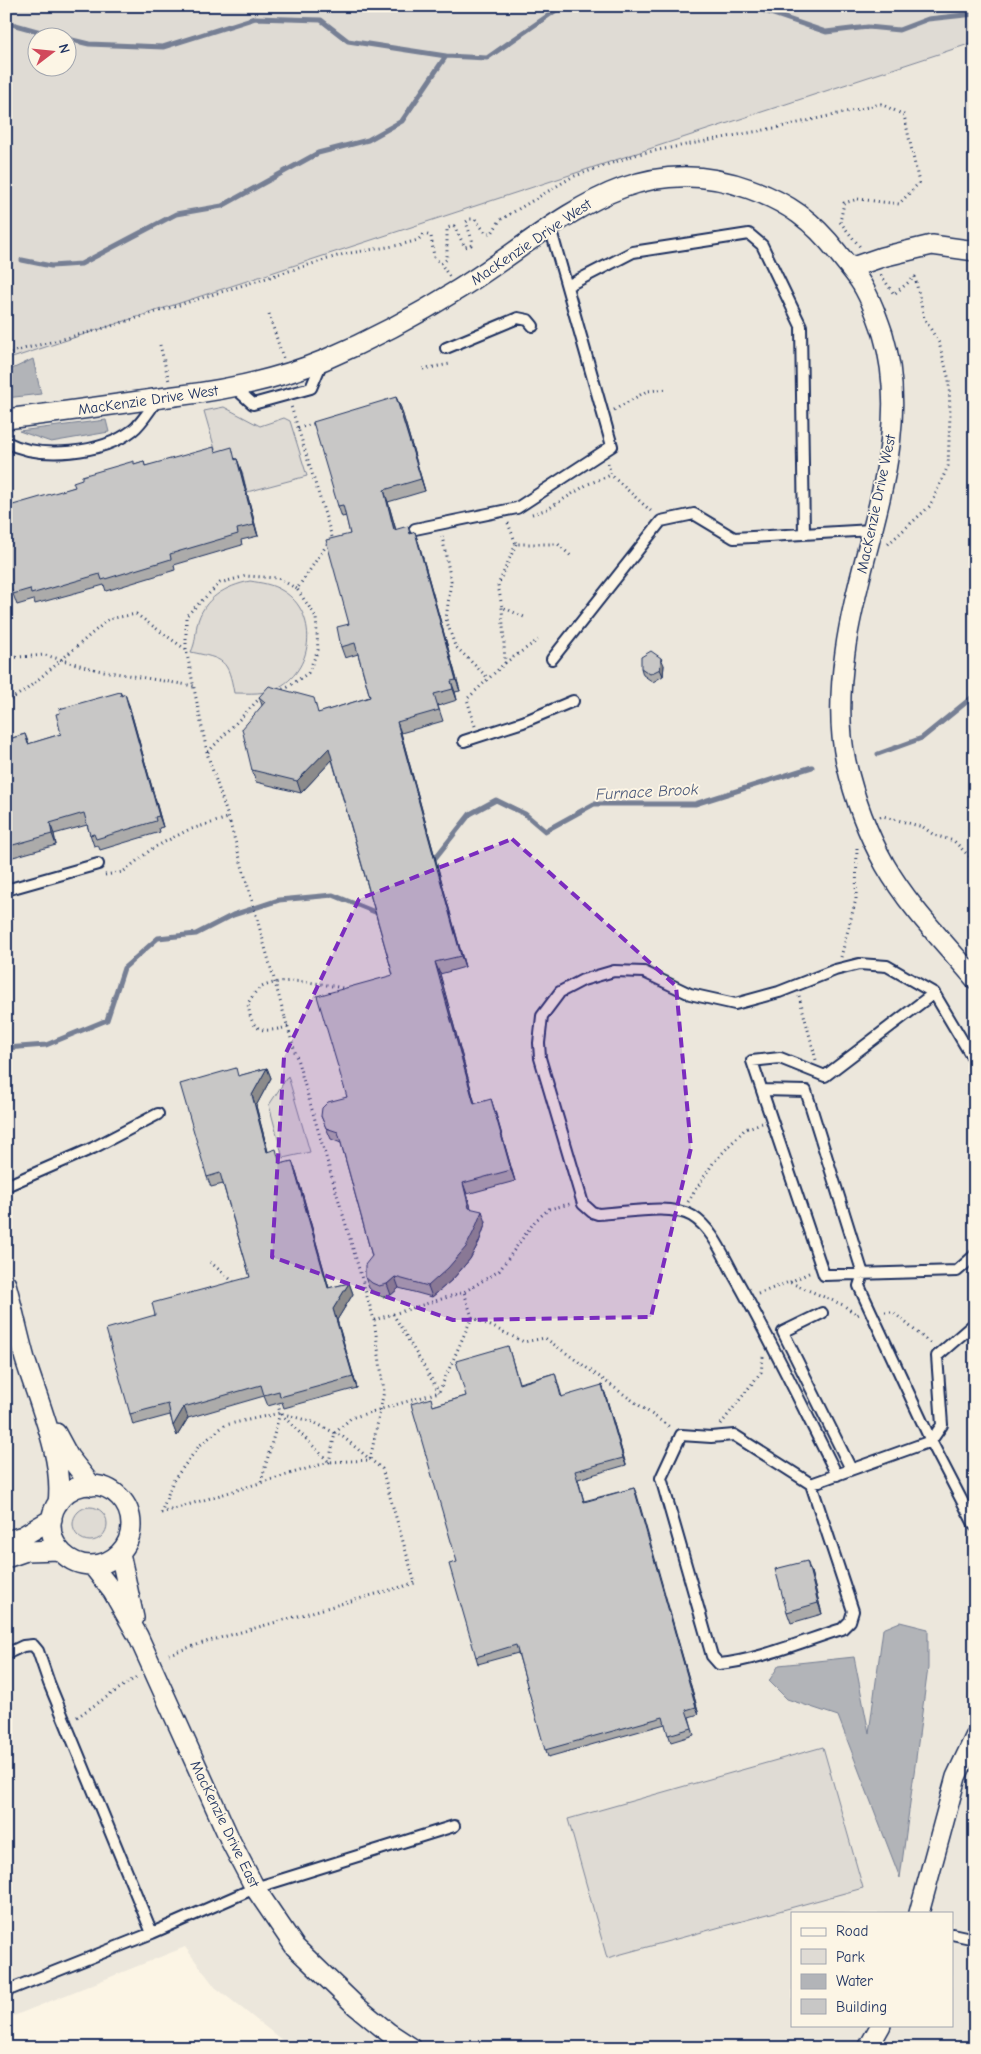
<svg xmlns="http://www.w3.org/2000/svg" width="981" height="2054" font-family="'Comic Neue',sans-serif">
	<rect width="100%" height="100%" fill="#fcf5e5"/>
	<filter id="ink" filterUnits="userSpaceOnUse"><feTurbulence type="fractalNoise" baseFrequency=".02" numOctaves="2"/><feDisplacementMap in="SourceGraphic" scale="10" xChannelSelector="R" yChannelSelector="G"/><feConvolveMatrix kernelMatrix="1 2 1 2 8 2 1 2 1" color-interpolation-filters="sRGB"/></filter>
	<g filter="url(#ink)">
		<path fill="#ece7dc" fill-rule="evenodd" d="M975,29V2048H292L215,1987L185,1947L6,2019V349ZM792,1913H952V2025H792Z"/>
		<path fill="#dfdbd4" stroke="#7d8599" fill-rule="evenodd" d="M6,6H975V42L6,360ZM38,38H68V68H38Z
			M224,407L260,426L284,418L290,421L307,476L247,492L242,471L219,463L204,411Z
			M250,581C262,583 272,584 283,591C318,612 315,668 279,687C265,695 250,693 234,693C228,659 224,659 191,652C196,642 195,635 197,625C203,598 226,586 250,581Z
			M288,1076L310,1152L283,1158L269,1105Z
			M73 1524a17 17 0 1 1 34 0a17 17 0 1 1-34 0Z
			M823,1747L863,1888L607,1958L568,1819Z"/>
		<path fill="#b2b4b8" stroke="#767f94" d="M33,359L41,394L6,398V372Z
			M106,420L109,432L51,442L19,431Z
			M900,1622L928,1629V1668L900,1878L838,1716L787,1699L769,1681L779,1665L854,1657L869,1733L883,1629Z"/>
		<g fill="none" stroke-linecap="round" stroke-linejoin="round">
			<path stroke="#767f94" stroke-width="5" d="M750,6L826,32L868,27L899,30L928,19L975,14
				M6,26L12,24L62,38
				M68,39L89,44L163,47L255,18L321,20L348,41L446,56
				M22,260L51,266L81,264L176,214L222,206L318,153L368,140L402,121L446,56L487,58L562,6
				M878,754L922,738L975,695
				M432,862L470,814L496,800L525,814L545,831L594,804H695L812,767
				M6,1048L46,1045L107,1020L124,968L158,938L196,934L233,915L279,900L333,895L375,912L380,909"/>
			<g stroke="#1b2f5e" stroke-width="14">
				<path id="service" d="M567,286L633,252L749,234L762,245L801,326L804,534
					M446,348L518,318L528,320L533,326
					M234,387L253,404L311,388L322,362
					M6,442C40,460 102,454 133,430C142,423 150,409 157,400
					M415,529L517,508L612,446L550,227
					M552,659L661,521L694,514L734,538L872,530
					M464,741L523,722L573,701
					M6,890L98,864
					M934,993L825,1076L780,1058L752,1061L824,1275L957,1271L975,1255
					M762,1090L806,1091L863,1274L859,1286L931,1441L811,1484L734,1435L711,1437L681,1435L661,1478L712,1656L719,1664C756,1661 806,1640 842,1629L850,1621L853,1611L811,1484
					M6,1186L93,1148L158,1114
					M822,1313L783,1332L851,1469
					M975,1323L937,1356L942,1425L931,1441L975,1526
					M837,1475C803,1408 771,1340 734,1275C723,1255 712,1228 692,1216C671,1203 624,1213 598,1214L592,1212L583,1204L540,1058L539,1043L542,1016L560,992L583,980L614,971L644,972L690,994L735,1004L779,992L835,970L859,964L887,966L934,993L975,1062
					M6,1654L23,1646L33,1645L38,1651L49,1683L152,1933
					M952,1934L975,1939
					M6,1991L152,1933L255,1888L454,1826"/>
			</g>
			<g stroke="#1b2f5e" stroke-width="22">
				<path id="minor" d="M850,268L882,257L932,245L975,251
					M6,419C63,412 119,404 175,396C226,390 276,380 324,360C371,340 416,316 459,289C554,230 629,144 750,189C789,203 813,221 838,253C845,262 853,271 859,280C870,296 877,316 883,334C915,441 859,547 845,652C840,688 838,726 846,762C854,797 867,833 885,865C909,907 944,942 975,979
					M6,1284C13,1309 18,1334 25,1359C38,1402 64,1458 58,1503
					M56,1433L69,1457L92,1486
					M51 1525a40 40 0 1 1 80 0a40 40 0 1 1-80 0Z
					M6,1541L23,1536L52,1519
					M120,1553L134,1618
					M6,1558L26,1551L60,1550
					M92,1565L113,1592L138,1636L231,1842L255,1888L295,1947L356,2006L389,2033L412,2048
					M919,1913L956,1777L975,1737
					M868,2048L881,2025"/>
			</g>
			<path stroke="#1b2f5e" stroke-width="3" stroke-dasharray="1 4" stroke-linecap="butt" d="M881,275L894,294L915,277L924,318L939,343L949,380L950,415L948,466L930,506L886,546
				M449,276L441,264L447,259V228L454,226L465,247L471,245L472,240L466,222L470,219H475L486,233H492L500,220L572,177L638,154L785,126L881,104L904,115L919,183L899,204L858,199L844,203L840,222L861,248
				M269,314L283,358
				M160,345L169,381
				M6,355L19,350L98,330L344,254L400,245L418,240L424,234L431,236L434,257L441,264
				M423,369L450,364
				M614,410L647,391L668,389
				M298,428L317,423
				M608,463L611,475L653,513
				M532,514L548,509L588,484L611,475
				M508,523L516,544H558L573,558
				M442,536L451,581L446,619L455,646L488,678
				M516,544L498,585L502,607L524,617
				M6,658L45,655L97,670L194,686
				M505,663L538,640
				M278,691L288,687L308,673L318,650L316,617L297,589L332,537L291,406
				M6,702L26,690L109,619L136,614L185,649
				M475,726L467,699L505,663L502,607
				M207,752L186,649V616L220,583L246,576L278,578L297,589
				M880,817L883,816L923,827L934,835L954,841L975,862
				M230,823L207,753L258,700L264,698
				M105,875L123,872L153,848L188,830L228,818
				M841,957L856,899L857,848
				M799,996L816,1060
				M288,1027C262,1033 251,1033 248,1003C251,999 255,991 260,988C284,975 322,984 347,989
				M688,1202L713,1163L745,1129L762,1123
				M210,1262L236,1284
				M790,1282L811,1272
				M758,1294L789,1282L843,1305L857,1315L859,1314
				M885,1312H893L932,1345
				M393,1314L439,1392
				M472,1317L524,1342L545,1338L671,1428
				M374,1320L464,1292L499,1271L535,1221L549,1209L570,1204
				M281,1414L329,1462L370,1460L384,1391L374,1320L285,1018
				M721,1424L761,1372L763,1357
				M261,1482L280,1413L278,1404
				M161,1513L173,1481L199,1446L225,1425L280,1413L313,1422L343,1437L382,1469L415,1583L209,1641L169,1654
				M161,1513L329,1462L335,1433L351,1418L439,1392L472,1317L464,1292
				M77,1717L138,1676"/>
			<use href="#service" stroke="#fcf5e5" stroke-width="10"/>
			<use href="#minor" stroke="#fcf5e5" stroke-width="19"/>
			<path stroke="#1b2f5e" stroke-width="3" stroke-dasharray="1 4" stroke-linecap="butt" d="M230,823L285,1018"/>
		</g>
		<path fill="#acabaa" stroke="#1b2f5e" d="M396,397L401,408L425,491L388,502L396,530L411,533L419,544L460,691L455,692L457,700L438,706L443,721L401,733L465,967L440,974L475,1104L495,1111L515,1181L467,1194L471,1208L486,1222L479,1242L470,1259L453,1279L432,1297L399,1288L391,1295L383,1297L376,1294L369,1288L365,1277L372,1256L341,1143L331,1139L321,1116L347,1097L393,975L332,760L301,793L256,782L252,770L262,705L259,697L319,713L370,697L358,654L345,658L341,647L349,624L350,534L346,516L342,517L338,506Z
			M215,452L237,459L241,470L258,536L241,540L242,545L174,565L175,570L106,591L104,585L35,604L34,600L17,605L13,594L8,511L75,487L135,464L144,461L145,466Z
			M664,665L663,676L653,682L643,675L641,668Z
			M120,692L122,695L129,705L163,827L159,828L160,832L100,850L98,845L94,846L87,825L54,834L56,845L6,859V740L25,734L29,744L61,734Z
			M267,1068L271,1078L256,1106L268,1152L281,1164L296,1171L329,1288L349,1283L353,1294L337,1320L357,1388L284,1408L282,1402L268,1406L264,1396L188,1418L177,1436L170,1415L133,1425L130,1414L155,1315L250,1277L223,1184L211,1187L207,1177L239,1076Z
			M508,1346L519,1383L555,1373L562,1397L605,1393L626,1465L578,1479L584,1501L634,1488L699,1714L689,1717L694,1735L671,1742L665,1724L548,1757L518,1653L478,1664L476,1657L433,1406L466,1396Z
			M811,1572L822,1614L791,1623L787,1612Z"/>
		<path fill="#8c8b8b" stroke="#1b2f5e" d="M396,397L401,408L425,491L421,479Z
			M237,459L241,470L258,536L254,525Z
			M384,490L388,502L399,542L394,530Z
			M415,532L419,544L460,691L456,680Z
			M661,658L664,665L663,676L660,669Z
			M451,681L455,692L457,700L453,689Z
			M125,694L129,705L163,827L159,816Z
			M397,722L401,733L465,967L461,956Z
			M329,748L333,759L301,793L297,781Z
			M50,823L54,834L56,845L52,834Z
			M435,962L440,974L478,1115L474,1104Z
			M267,1068L271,1078L256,1106L271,1163L267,1152L252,1095Z
			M491,1099L495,1111L515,1181L511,1170Z
			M292,1161L296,1171L332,1299L328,1288Z
			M463,1183L467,1194L474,1219L469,1208Z
			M482,1211L486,1222L479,1242L470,1259L453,1279L432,1297L428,1286Z
			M395,1277L399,1288L391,1295L387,1284Z
			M349,1283L353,1294L337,1320L357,1388L353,1377L333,1309Z
			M602,1385L605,1393L626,1465L623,1458Z
			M184,1407L188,1418L177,1436L173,1426Z
			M634,1488L637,1495L699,1714L696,1707Z
			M807,1561L811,1572L822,1614L818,1603Z"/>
		<path fill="#c8c7c6" stroke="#1b2f5e" d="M396,397L421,479L384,490L394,530L408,526L410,534L415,532L456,680L451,681L453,689L434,694L439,710L397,722L461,956L435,962L474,1104L491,1099L511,1170L463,1183L469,1208L482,1211L474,1231L466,1247L448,1268L428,1286L395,1277L387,1284L379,1286L372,1283L365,1277V1265L372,1256L338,1132L326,1128L321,1116L322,1108L328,1102L347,1097L317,996L393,975L329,748L297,781L252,770L242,729L265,702L259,697L269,686L314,698L318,713L370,697L355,643L341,647L337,627L349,624L326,540L350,534L343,505L338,506L313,422Z
			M214,447L215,452L232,447L235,460L237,459L254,525L237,529L238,534L170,554L171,559L102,580L100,574L31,594L30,589L13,594L6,573V512L8,511L6,507L75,487L73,482L82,479V476L134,461V464L144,461L145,466Z
			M651,651L661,658L660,669L650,674L641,668V657Z
			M120,692L121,696L125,694L159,816L155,817L156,821L96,839L94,834L90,835L84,813L50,823L52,834L6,847V740L25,734L28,744L61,734L56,714L60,713L59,709Z
			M236,1068L238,1076L267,1068L252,1095L267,1152L276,1149L280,1164L292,1161L328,1288L349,1283L333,1309L353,1377L280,1397L279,1391L264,1395L261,1385L184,1407L173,1426L168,1404L130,1414L106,1329L155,1315L152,1303L250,1277L220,1173L207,1177L180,1084Z
			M508,1346L519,1384L555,1373L561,1397L602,1385L623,1458L575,1471L584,1502L634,1488L696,1707L686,1710L692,1728L668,1735L663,1717L545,1750L516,1645L476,1657L449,1564L457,1562L411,1404L431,1398L433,1406L466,1396L456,1361Z
			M807,1561L818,1603L787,1612L775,1569Z"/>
	</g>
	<path fill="#7b2cbf" fill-opacity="0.2" stroke="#7b2cbf" stroke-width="4" stroke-dasharray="10 6" stroke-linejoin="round" d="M512,839L676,986L691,1148L651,1317L453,1320L272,1257L284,1057L359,899Z"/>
	<g text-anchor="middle" stroke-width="4" stroke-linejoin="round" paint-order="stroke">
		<g font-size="15" fill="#1b2f5e" stroke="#fcf5e5">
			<text transform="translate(531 242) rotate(-34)" y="5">MacKenzie Drive West</text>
			<text transform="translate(148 400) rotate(-8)" y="5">MacKenzie Drive West</text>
			<text transform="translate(876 504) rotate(-78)" y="5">MacKenzie Drive West</text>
			<text transform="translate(225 1824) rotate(64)" y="5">MacKenzie Drive East</text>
		</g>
		<g font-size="16" font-style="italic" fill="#485779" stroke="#fcf5e5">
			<text transform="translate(647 791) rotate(-3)" y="6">Furnace Brook</text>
		</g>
	</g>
	<rect width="981" height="2054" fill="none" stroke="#fcf5e5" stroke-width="25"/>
	<rect x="12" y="12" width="956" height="2029" fill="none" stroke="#1b2f5e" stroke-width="2" filter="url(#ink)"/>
	<rect x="791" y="1912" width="162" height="115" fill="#fcf5e5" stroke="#a2a6af"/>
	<rect x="801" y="1928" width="25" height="8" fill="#fcf5e5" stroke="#a2a6af"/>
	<text x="836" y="1936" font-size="15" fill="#1b2f5e">Road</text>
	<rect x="801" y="1949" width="25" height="15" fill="#dfdbd4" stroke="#a2a6af"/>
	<text x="836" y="1962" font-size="15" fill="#1b2f5e">Park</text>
	<rect x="801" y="1974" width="25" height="15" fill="#b2b4b8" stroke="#a2a6af"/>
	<text x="836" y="1986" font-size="15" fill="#1b2f5e">Water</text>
	<rect x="801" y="1999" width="25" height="15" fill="#c8c7c6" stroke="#a2a6af"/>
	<text x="836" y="2012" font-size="15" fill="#1b2f5e">Building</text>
	<g transform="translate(52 52) rotate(74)"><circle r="24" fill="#fcf5e5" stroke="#a2a6af"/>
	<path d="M0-4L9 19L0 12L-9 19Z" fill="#d1495b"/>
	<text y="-8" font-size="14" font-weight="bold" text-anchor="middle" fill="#1b2f5e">N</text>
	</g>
</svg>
